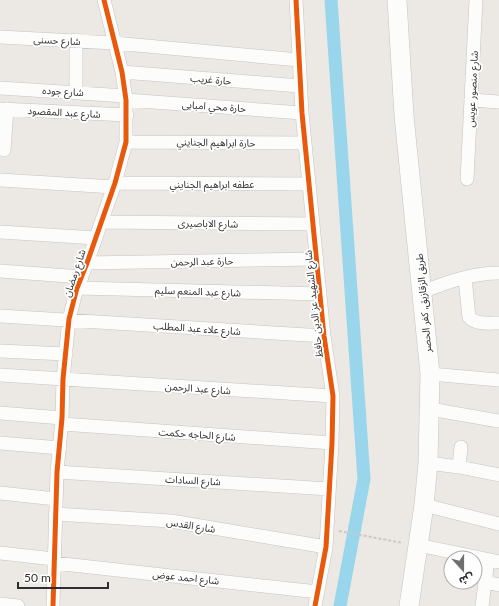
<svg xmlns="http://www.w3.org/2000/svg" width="499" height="606" font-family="Lato,'Noto Sans Arabic',sans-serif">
	<rect width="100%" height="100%" fill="#ece8e4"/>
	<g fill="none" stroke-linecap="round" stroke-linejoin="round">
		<path stroke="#99d6ec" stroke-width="13" d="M331,0L364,479L340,606"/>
		<g stroke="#c5c4c5" stroke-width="14">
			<path id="minor" d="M296,0L302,113L324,336L333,396L332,443L326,547L315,606
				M0,37L114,43L299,60
				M122,72L300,86
				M0,88L126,96
				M76,92V40
				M126,100L302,113
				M471,100L499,102
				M0,109L127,115
				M126,142L305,143
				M4,150L7,109
				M467,179L476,0
				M0,180L114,187
				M115,183L309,184
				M102,222L313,224
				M0,232L96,238
				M87,263L317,259
				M0,271L82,277
				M465,278L469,317C476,325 489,323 499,323
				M77,288L320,294
				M422,292C447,282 473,273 499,273
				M0,316L324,336
				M0,351L66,354
				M430,374L499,380
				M0,375L333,396
				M430,409L499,421
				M0,413L62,418
				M62,424L332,443
				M0,443L60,448
				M428,463L459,467L499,475
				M459,467L461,447
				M57,472L329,489
				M0,493L56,499
				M424,505L499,524
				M55,514L171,521L326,547
				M418,545L499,562
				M0,553L54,559
				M54,563L318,592
				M485,582L499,585
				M0,604L18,606
				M53,606L57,472L62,418L63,379L69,319L77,288L87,263L115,183L126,142V100L122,72L104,0
				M482,606L488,560"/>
		</g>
		<g stroke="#c5c4c5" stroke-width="20">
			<path id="secondary" d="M397,0L404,116L430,374L428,463L424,505L409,606"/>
		</g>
		<path stroke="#c9c9c8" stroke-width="2" stroke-dasharray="3 2" stroke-linecap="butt" d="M339,531L403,543"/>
		<use href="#minor" stroke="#fcfcfb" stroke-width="13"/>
		<use href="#secondary" stroke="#fcfcfb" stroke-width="19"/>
		<g stroke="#fff" stroke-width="8">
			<path id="cycleway" d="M296,0L302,113L324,336L333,396L332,443L326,547L315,606
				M53,606L57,472L62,418L63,379L69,319L77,288L87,263L115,183L126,142V100L122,72L104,0"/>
		</g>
		<use href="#cycleway" stroke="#e8590c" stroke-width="5"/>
	</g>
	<g text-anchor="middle" stroke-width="3.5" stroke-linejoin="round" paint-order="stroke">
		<g font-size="10" fill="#2e2e2e" stroke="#fff">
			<text transform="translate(57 40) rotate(3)" y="4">شارع حسنى</text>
			<text transform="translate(211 79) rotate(5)" y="4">حارة غريب</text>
			<text transform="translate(472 89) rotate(-87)" y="4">شارع منصور عويس</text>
			<text transform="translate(63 91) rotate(3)" y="4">شارع جوده</text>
			<text transform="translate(214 106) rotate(4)" y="4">حارة محي امبابى</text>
			<text transform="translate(64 112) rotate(3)" y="4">شارع عبد المقصود</text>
			<text transform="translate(216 142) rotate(1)" y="4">حارة ابراهيم الجنايني</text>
			<text x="212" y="188">عطفه ابراهيم الجنايني</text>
			<text transform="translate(208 223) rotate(1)" y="4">شارع الاباصيرى</text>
			<text transform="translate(202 261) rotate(-1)" y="4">حارة عبد الرحمن</text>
			<text transform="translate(74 273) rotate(-71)" y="4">شارع رمضان</text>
			<text transform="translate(198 291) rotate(2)" y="4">شارع عبد المنعم سليم</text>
			<text transform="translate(423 303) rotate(-95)" y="4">طريق الزقازيق, كفر الحصر</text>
			<text transform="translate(313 304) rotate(-96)" y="4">شارع الشهيد عز الدين حافظ</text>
			<text transform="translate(197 328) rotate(4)" y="4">شارع علاء عبد المطلب</text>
			<text transform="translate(198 388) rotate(4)" y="4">شارع عبد الرحمن</text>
			<text transform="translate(197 434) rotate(4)" y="4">شارع الحاجه حكمت</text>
			<text transform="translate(193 480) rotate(3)" y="4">شارع السادات</text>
			<text transform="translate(191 525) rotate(9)" y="4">شارع القدس</text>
			<text transform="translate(186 577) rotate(6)" y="4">شارع احمد عوض</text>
		</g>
	</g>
	<g transform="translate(463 570) rotate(159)"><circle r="19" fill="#ffffff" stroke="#ababab"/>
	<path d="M0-3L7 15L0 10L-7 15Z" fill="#706f6e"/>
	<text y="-6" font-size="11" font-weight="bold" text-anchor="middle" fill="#2e2e2e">ش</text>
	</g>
	<path d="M18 582v6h90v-6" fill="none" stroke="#2e2e2e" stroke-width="2"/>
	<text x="24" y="582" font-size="12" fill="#2e2e2e" stroke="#ffffff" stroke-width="3" paint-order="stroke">50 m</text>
</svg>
